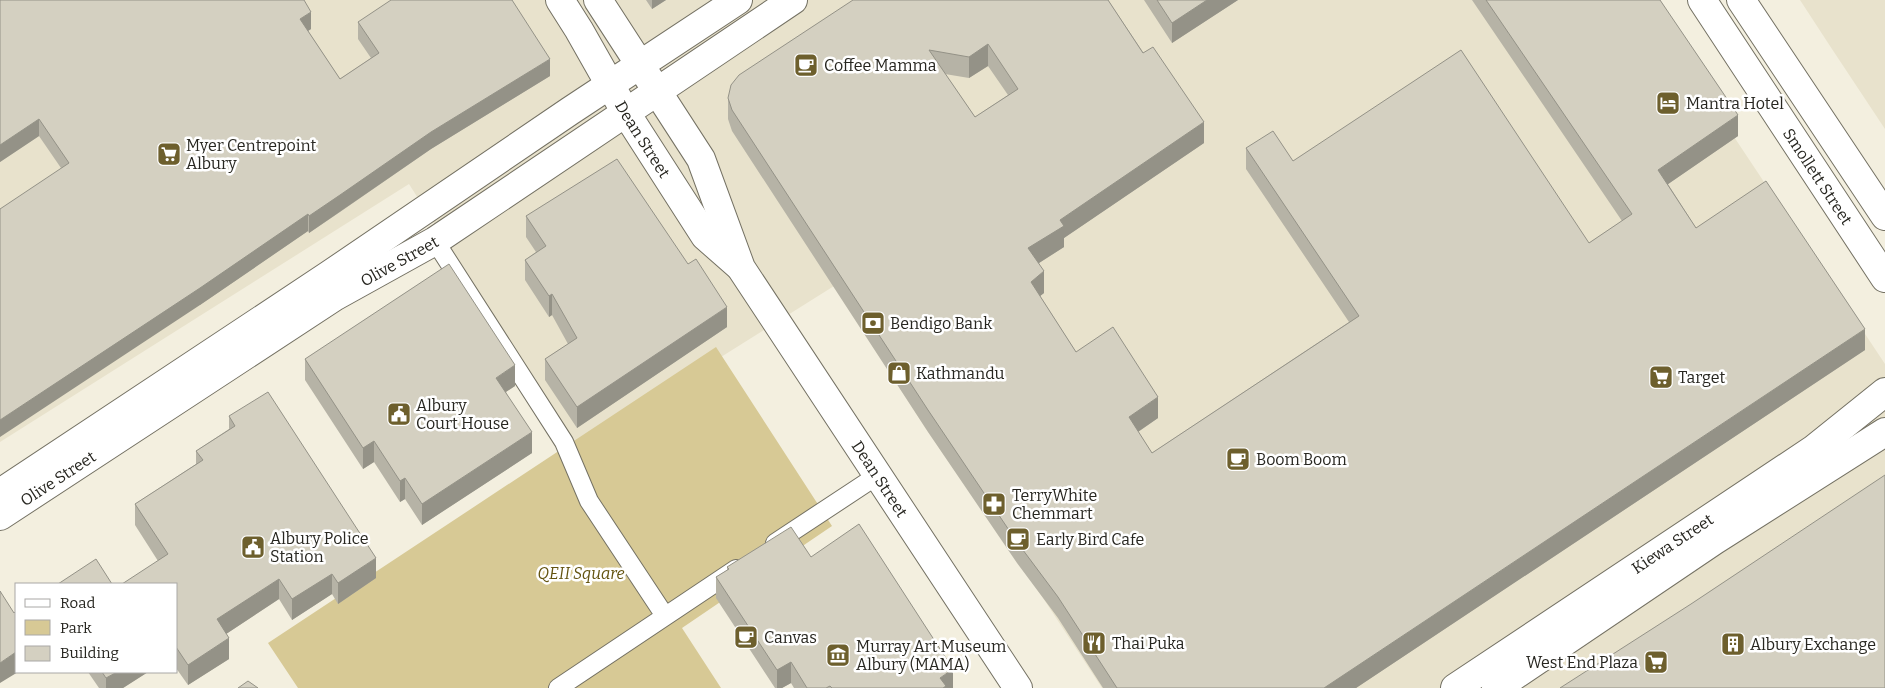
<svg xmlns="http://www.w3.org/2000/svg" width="1885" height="688" font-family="Bitter,serif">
	<rect width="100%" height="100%" fill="#f3efdf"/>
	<path fill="#e8e2cc" d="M0,0H1643L1885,364V688H1102L1043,598L926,429L834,286L576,448L409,184L0,442Z
		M1800,0H1885V129L1830,46Z"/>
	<path fill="#d7c995" d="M716,347L832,526L682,628L721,688H298L268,643Z"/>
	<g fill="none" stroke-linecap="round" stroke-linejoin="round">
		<g stroke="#747163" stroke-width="20">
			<path id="pedestrian" d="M435,241L564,442L589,501L665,616
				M775,543L878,475
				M558,688L736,569"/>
		</g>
		<g stroke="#747163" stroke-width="30">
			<g id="tertiary">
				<path id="s1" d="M1702,0L1885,278"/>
				<path d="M1741,0L1885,216"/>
				<path d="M0,493L329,275L570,111L738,0"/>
				<path id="s2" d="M0,516L334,297L435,241L793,0"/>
				<path id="s3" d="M1455,688L1814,449L1885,392"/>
				<path d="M1496,688L1715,540L1885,432"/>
			</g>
		</g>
		<g stroke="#747163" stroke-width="30">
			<g id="secondary">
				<path id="s4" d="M560,0L579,30L626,113L705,236L738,265"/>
				<path id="s5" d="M598,0L701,159L741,268L1018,688"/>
			</g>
		</g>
		<use href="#pedestrian" stroke="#fff" stroke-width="18"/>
		<use href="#tertiary" stroke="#fff" stroke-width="28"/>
		<use href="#secondary" stroke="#fff" stroke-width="28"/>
	</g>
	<path fill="#b6b3a6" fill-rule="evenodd" d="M0,0L311,29L308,31L340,79L371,58L358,39V22L550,76L431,149L340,212L309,233L308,231L200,305L61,168L39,136L0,162Z
		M646,0H666L652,9Z
		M1108,0L1204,143L1064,238V247L1039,263L1044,293L1040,296L1076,352L1158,418L1138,432L1152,453L1349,322L1246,169V148L1589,243L1622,221L1472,0H1660L1738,136L1668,184L1696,228L1865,350L1356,688H1103L1058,618L1017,563L928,432L732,131L728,119V98ZM988,66L1008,95L975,117L945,74L969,78Z
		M1144,0H1238L1172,43Z
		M526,216L727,327L577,428L545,380V359L568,344L552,315L549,317L525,280V260L536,252L526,237Z
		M305,359L515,386L506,392L532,453L422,525L405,499L400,502L374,462L363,469L305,380Z
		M229,416L376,578L338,604L332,594L292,620L279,599L226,634L229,659L188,685L176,668V584L158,561L135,525V504L196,464V451L229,429Z
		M811,557L953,688H794L791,683L782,688H775L716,598V577L727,570V567Z
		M88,672H148L123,688H99Z"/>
	<path fill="#949287" d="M652,0H666L652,9Z
		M1207,0H1238L1172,43V23Z
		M311,12V29L300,36V19Z
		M988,44V66L969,78V57Z
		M550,59V76L431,149L309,233V216L431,132Z
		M1738,115V136L1658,191V170Z
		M39,119V136L0,162V145Z
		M1204,122V143L1064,238V247L1028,270V248L1060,220Z
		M308,214V231L200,305L0,437V420Z
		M1044,271V293L1031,303V282Z
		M552,294V315L549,317V296Z
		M727,307V327L577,428V407Z
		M1865,329V350L1356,688H1324Z
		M515,365V386L496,398V378Z
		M1158,397V418L1129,438V417Z
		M532,432V453L422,525V504Z
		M374,441V462L363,469V448Z
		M405,478V499L400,502V481Z
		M376,558V578L338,604V583Z
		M332,574V594L292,620V599Z
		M279,579V599L217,640V619Z
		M229,638V659L188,685V665Z
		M16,652V672H18L0,683V663Z
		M791,662V683L782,688H777V670Z
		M953,669V688H940V678Z
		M117,672H148L123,688H106V678Z"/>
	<path fill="#d4d0c1" stroke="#949287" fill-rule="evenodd" d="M0,0H304L311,12L300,19L340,79L379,53L358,22L391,0H512L550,59L431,132L340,195L309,216L308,214L200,288L0,420V209L69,163L39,119L0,145Z
		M853,0H1108L1143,53L1153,47L1204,122L1060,220L1064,226L1028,248L1044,271L1031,282L1076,352L1113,327L1158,397L1129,417L1152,453L1359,316L1246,148L1273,131L1293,161L1461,50L1589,243L1632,214L1486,0H1660L1738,115L1658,170L1696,228L1766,181L1865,329L1324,688H1117L1058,597L1017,542L928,410L732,110L728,98L731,85L739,75ZM988,44L1018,89L975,117L929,50L969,57Z
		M1157,0H1207L1172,23Z
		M617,159L688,264L696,259L727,307L577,407L545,359L577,338L552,294L549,296L525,260L546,246L526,216Z
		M449,264L515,365L496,378L532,432L422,504L405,478L400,481L374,441L363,448L305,359Z
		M268,392L376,558L338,583L332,574L292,599L279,579L217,619L229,638L188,665L176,647V584H122L168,554L135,504L203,460L196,451L235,426L229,416Z
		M1885,475V688H1560L1691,604Z
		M859,524L953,669L940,678L946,686L943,688H832L830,686L826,688H807L791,662L777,670L716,577L729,569L727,567L791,527L811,557Z
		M96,559L112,584H58Z
		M0,591L14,613L16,611V652L0,663Z
		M102,672H117L106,678Z
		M248,681L258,688H238Z"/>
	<defs>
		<g id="cafe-square" transform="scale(1.25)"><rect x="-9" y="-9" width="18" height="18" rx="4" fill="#6d5f2d" stroke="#fff"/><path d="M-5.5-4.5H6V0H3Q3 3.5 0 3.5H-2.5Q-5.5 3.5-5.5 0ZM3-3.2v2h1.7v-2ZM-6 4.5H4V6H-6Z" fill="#fff"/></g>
		<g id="hotel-square" transform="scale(1.25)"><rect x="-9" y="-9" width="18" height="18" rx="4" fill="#6d5f2d" stroke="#fff"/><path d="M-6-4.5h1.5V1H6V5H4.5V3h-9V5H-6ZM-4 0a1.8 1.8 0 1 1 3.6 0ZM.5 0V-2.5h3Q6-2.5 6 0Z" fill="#fff"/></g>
		<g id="supermarket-square" transform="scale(1.25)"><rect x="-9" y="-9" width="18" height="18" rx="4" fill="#6d5f2d" stroke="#fff"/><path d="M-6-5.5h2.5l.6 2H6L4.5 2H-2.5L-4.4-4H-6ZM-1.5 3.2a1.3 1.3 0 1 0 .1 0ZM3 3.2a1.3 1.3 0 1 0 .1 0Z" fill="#fff"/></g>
		<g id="bank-square" transform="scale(1.25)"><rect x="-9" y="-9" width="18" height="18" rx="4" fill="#6d5f2d" stroke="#fff"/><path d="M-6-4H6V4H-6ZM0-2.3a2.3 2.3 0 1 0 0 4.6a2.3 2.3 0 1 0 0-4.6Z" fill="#fff"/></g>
		<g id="shop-square" transform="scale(1.25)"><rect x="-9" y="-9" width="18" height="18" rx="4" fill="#6d5f2d" stroke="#fff"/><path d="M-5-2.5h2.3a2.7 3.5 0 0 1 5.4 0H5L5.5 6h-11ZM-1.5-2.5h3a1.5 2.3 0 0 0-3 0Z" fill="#fff"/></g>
		<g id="civic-square" transform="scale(1.25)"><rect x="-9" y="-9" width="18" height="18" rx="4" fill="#6d5f2d" stroke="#fff"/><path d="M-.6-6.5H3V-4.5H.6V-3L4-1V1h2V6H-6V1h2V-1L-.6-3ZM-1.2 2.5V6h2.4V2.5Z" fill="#fff"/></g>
		<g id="pharmacy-square" transform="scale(1.25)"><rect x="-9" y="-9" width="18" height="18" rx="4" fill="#6d5f2d" stroke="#fff"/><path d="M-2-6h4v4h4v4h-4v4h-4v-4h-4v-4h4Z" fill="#fff"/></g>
		<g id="restaurant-square" transform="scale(1.25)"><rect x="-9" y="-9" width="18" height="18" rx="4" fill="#6d5f2d" stroke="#fff"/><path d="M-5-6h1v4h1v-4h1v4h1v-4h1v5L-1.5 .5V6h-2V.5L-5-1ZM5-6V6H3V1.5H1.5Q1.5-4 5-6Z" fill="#fff"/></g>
		<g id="building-square" transform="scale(1.25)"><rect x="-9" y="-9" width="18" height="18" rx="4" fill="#6d5f2d" stroke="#fff"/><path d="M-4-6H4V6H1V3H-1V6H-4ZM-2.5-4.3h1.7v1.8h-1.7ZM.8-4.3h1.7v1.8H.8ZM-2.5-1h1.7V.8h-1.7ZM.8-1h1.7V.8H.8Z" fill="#fff"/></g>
		<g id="museum-square" transform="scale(1.25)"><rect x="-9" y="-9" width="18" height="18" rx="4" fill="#6d5f2d" stroke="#fff"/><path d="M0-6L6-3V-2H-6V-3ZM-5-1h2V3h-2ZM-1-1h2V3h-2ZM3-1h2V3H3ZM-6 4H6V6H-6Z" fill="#fff"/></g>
	</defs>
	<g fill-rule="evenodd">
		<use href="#cafe-square" x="806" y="65"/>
		<use href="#hotel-square" x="1668" y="103"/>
		<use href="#supermarket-square" x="169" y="154"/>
		<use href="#bank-square" x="873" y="323"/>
		<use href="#shop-square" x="899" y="373"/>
		<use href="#supermarket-square" x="1661" y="377"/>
		<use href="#civic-square" x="399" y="414"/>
		<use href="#cafe-square" x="1238" y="459"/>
		<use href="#pharmacy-square" x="994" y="504"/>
		<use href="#cafe-square" x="1018" y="539"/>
		<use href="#civic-square" x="253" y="547"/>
		<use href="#cafe-square" x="746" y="637"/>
		<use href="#restaurant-square" x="1094" y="643"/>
		<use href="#building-square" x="1733" y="644"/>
		<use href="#museum-square" x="838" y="655"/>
		<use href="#supermarket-square" x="1656" y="662"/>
	</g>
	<g text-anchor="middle" stroke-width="5" stroke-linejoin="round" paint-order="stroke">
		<g font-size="16" fill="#272620" stroke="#fff" text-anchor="start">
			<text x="824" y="71">Coffee Mamma</text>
			<text x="1686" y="109">Mantra Hotel</text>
			<text x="186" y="151">Myer Centrepoint<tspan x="186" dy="18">Albury</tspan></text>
			<text x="890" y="329">Bendigo Bank</text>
			<text x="916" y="379">Kathmandu</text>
			<text x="1678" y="383">Target</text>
			<text x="416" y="411">Albury<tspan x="416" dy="18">Court House</tspan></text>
			<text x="1256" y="465">Boom Boom</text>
			<text x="1012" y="501">TerryWhite<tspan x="1012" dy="18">Chemmart</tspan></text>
			<text x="270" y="544">Albury Police<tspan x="270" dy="18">Station</tspan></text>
			<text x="1036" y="545">Early Bird Cafe</text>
			<text x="764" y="643">Canvas</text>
			<text x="1112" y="649">Thai Puka</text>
			<text x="1750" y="650">Albury Exchange</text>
			<text x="856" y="652">Murray Art Museum<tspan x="856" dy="18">Albury (MAMA)</tspan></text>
			<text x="1638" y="668" text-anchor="end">West End Plaza</text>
		</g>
		<g font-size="16" fill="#272620" stroke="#fff">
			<text dy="6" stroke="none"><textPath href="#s4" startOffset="162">Dean Street</textPath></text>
			<text dy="6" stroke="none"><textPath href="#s1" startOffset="211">Smollett Street</textPath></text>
			<text dy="6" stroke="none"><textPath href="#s2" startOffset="474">Olive Street</textPath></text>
			<text dy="6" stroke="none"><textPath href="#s5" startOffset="558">Dean Street</textPath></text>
			<text dy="6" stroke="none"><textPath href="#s2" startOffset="69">Olive Street</textPath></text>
			<text dy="6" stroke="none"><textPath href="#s3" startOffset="261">Kiewa Street</textPath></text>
		</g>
		<g font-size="16" font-style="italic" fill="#63530f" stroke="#fff">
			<text x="581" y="579">QEII Square</text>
		</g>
	</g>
	<rect x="15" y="583" width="162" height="90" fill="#ffffff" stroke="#a9a8a6"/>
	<rect x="25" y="599" width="25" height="8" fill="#ffffff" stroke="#a9a8a6"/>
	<text x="60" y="608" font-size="15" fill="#272620">Road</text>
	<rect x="25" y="620" width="25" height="15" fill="#d7c995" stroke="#a9a8a6"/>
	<text x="60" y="633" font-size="15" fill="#272620">Park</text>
	<rect x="25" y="646" width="25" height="15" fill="#d4d0c1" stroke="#a9a8a6"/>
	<text x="60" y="658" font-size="15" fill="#272620">Building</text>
</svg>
